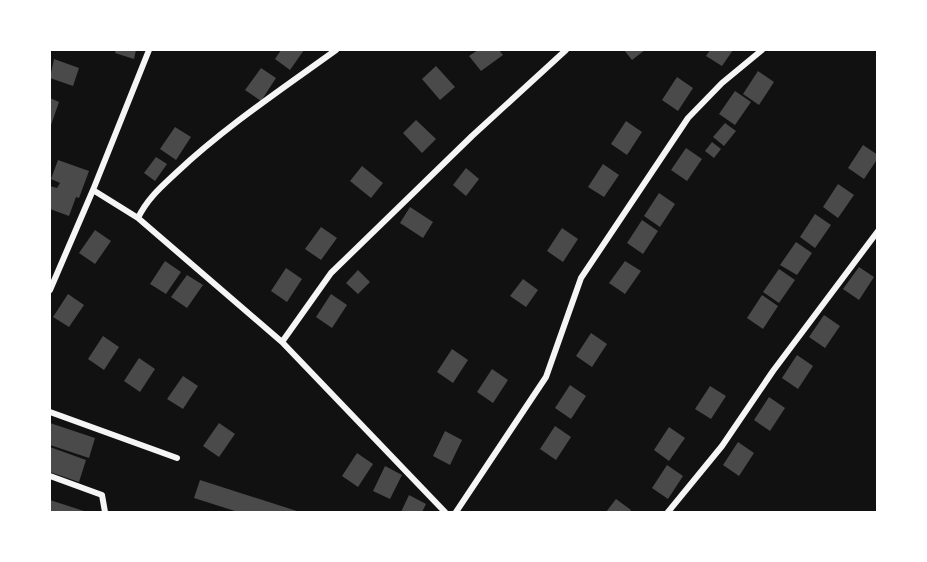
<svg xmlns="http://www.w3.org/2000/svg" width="927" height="562" font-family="Inter,sans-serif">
	<rect width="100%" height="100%" fill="#111"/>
	<path fill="#4a4a4a" d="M116,50H136L134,59L115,53Z
		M281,50H304L290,70L275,59Z
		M478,50H499L503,55L481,71L469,56Z
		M624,50H645L632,60Z
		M710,50H733L722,66L706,56Z
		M54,59L79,68L73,86L50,78Z
		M436,66L455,87L440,100L422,79Z
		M261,68L276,78L261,101L245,90Z
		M758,71L774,82L759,105L743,94Z
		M677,77L693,88L678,111L662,100Z
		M735,91L751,102L735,125L719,114Z
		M50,98L59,102L50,128Z
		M416,120L436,139L422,153L403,133Z
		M626,121L642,132L627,155L611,144Z
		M725,123L736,131L724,146L713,137Z
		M175,127L191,137L176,160L160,149Z
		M712,142L721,149L714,158L705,151Z
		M863,145L878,155V158L864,179L848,168Z
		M686,148L702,159L687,181L671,170Z
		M156,157L167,164L155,181L144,173Z
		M58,160L89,171L79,198L76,197L69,216L50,209V186L57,188L60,183L51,179Z
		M603,164L619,175L604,197L588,187Z
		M362,166L383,183L371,198L350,181Z
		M466,168L479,179L466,196L453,185Z
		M838,184L854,195L838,218L823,207Z
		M659,193L675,204L660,227L644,216Z
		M410,207L433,222L423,238L400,223Z
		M815,214L831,225L815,248L800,237Z
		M642,220L658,231L643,254L627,243Z
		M321,227L337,238L321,260L305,249Z
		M562,228L578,239L563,262L547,251Z
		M95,230L111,241L95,264L79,253Z
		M796,242L812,253L797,275L780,265Z
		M165,261L181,272L166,294L150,284Z
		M625,261L641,271L625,294L609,283Z
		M859,267L874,277L859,300L843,289Z
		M286,268L302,279L287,302L271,291Z
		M779,269L795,280L779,303L763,292Z
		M358,270L370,282L358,294L346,283Z
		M187,275L203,285L187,308L171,297Z
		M523,279L538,290L526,307L510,296Z
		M68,294L84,305L69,327L53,317Z
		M331,294L347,305L332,328L316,317Z
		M762,295L778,306L763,329L747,318Z
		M824,315L840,326L825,348L809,337Z
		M591,333L607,344L592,367L576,356Z
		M103,336L119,347L104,370L88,359Z
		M452,349L468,360L453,383L437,372Z
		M797,355L813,366L798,389L782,378Z
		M139,358L155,369L140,392L124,381Z
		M492,369L508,380L493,403L477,392Z
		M183,376L198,386L183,409L167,399Z
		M570,385L586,396L571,419L555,408Z
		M710,386L726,396L711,419L695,409Z
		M769,397L785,408L770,431L754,420Z
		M50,423L95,438L89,458L50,445Z
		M219,423L235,434L219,457L203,446Z
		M555,426L571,437L556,460L540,449Z
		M669,427L685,438L669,461L654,450Z
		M445,431L462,440L450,465L433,456Z
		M738,442L754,453L739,476L723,465Z
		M50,447L86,460L79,482L50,472Z
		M357,453L373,464L358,487L342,476Z
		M667,465L683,476L668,499L652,488Z
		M385,466L402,475L390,499L373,491Z
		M200,480L300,512H238L194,498Z
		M409,495L426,504L422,512H401Z
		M616,499L631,510L630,512H606Z
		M50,500L87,512H50Z"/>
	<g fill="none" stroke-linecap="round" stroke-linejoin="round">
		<path stroke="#f5f5f5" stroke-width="6" d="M93,190L138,218L282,342L445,512
			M138,218C147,199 161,187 176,173C225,127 282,89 336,50
			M50,290L93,190L149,50
			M282,342L331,273L472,136L566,50
			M50,412L177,458
			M50,476L102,495L105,512
			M456,512L546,377L581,278L688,118L722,83L762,50
			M668,512L722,446L773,371L878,231"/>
	</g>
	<rect width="927" height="562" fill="none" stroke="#ffffff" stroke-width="102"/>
</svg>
